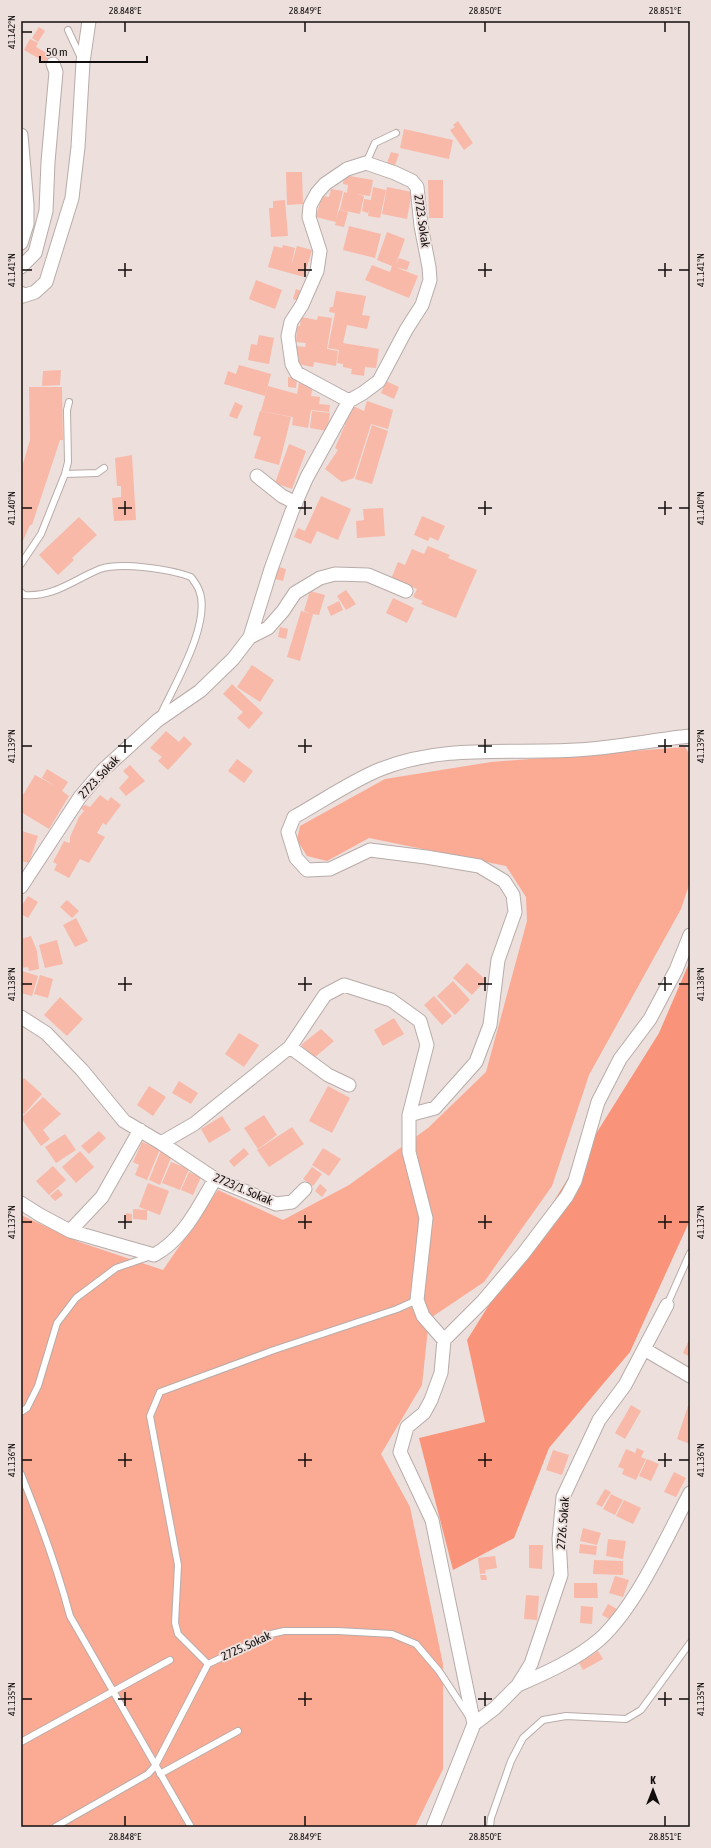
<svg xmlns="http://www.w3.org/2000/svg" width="711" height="1848" font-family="'Asap Condensed',sans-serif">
	<rect width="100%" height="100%" fill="#ecdfdc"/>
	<path fill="#fbaa94" d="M685,747L690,755V882L681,909L589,1075L552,1186L484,1282L429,1319L422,1385L381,1454L410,1507L443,1664V1769L415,1827H21V1215L79,1242L163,1270L218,1190L283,1220L349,1185L428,1128L486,1072L527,921L526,897L506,866L369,838L327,861L307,856L297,840L300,826L385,779L491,762Z"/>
	<path fill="#f9947a" d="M690,961V1220L630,1352L549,1448L514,1538L453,1570L419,1438L485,1422L467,1340L659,1033Z"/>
	<path fill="#f8b9a8" d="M39,27L45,31L38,42L32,38Z
		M30,39L38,43L36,47L50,55L45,62L24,50Z
		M458,121L473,143L464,150L450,130L455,127L453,125Z
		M404,129L453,140L449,159L400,148Z
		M391,152L399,154L395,165L387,163Z
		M286,172H302L303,204L287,205Z
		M344,175L373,180L370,196L356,194L364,196L360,214L340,210L344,192L347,193L348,185L343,184Z
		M428,180H443V218H429Z
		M373,187L386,190L380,218L368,216L369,209L368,213L362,211L364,199L371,200Z
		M387,187L412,192L407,219L382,214Z
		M331,189L343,191L336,219L339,210L348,212L344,227L335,225L336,222L316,217L322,196L329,197Z
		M285,200L288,236L271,237L269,208H273V201Z
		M349,226L381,234L375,258L343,250Z
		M387,232L405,239L396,264L399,258L410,262L407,270L395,267L418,276L409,298L365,280L372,265L390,272L392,266L377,260Z
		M283,245L295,248L291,266L297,246L312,250L304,277L268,267L274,246L282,248Z
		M256,280L282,290L275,309L249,299Z
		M296,289L302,291L299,301L293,299Z
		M336,291L366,296L362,315L370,316L367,329L347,325L343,343L379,349L376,368L365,367L364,376L351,374L352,369L343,367V364L337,363L339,350L328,348L335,313L329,312L330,307H333Z
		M318,316L332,318L327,349L338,351L336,366L314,362L313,367L298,364L299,357L294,356L295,346L305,347L306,343L296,342L297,326H300L301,317L317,320Z
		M259,335L274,338L269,364L248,360L251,344L257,345Z
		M239,365L271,374L265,396L224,384L228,371L236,374Z
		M61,370L60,385L42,386L43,371Z
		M288,377L297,378L296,388L288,387Z
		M386,381L399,387L394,399L381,393Z
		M299,383L313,385L311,396L320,397L319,404L330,405L329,412L311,410L308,428L292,425L293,417L261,411L268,386L297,394Z
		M29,387H62L63,440H60L32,525H30L21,545V470L30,440Z
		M367,401L393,410L388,429L371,424L354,478L342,482L325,469L338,450L335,448L353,406L364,411Z
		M235,402L243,406L237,419L229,416Z
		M260,411L291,417L279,465L254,458L261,437L253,435Z
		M312,411L330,413L327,431L310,428Z
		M372,425L388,431L372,484L355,479Z
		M289,444L306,451L292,489L275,483Z
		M132,455L136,520L114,521L112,498L121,497V486H117L115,458Z
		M321,496L351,509L338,540L317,531L311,544L294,537L298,528L305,531Z
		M383,508L385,536L357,538L356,521L364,520L363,509Z
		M422,516L445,526L438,541L430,537L428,541L414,535Z
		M79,517L97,535L72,558L74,560L58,575L39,555Z
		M428,546L450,555L448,558L477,570L456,618L421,604L423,601L413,597L417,589L391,579L398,562L405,565L412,549L424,554Z
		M279,567L286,569L283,581L275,579Z
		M346,590L356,604L346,610L337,596Z
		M310,591L325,595L319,615L313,614L300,661L287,657L301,611L312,614L304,611Z
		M393,598L414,608L407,623L386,613Z
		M339,601L343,610L331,616L327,607Z
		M280,627L288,629L286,639L278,637Z
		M252,665L274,680L260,702L237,687Z
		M232,684L263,713L249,729L237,718L243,712L223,694Z
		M166,731L179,742L184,736L192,744L168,770L158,761L162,757L150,748Z
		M237,759L253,771L244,783L228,771Z
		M130,765L145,781L126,796L119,788L129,777L123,771Z
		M47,769L68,782L62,791L69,796L49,829L21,812V794L23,795L35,775L57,787L42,778Z
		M100,795L108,801L111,797L121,805L106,825L103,823L97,833L105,837L89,863L80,859L69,878L54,870L57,864L53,862L64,841L69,843L70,842V837L79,817L84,811L81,808L85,805L90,807Z
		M22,831L38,836L29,863L21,861Z
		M28,896L38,902L28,918L21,914V907Z
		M67,900L79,911L72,918L60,907Z
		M76,918L88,941L75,947L63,925Z
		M31,936L37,951L39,969L29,971L28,967L21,968V939Z
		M57,940L63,964L45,968L39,945Z
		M467,963L486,980L472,995L453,978Z
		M22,971L38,976L32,996L21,993Z
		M40,975L53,979L48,998L34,994Z
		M453,981L470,1000L455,1015L437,996Z
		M434,996L452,1016L442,1025L424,1005Z
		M60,997L83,1019L67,1036L44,1015Z
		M394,1018L404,1034L383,1046L374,1030Z
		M321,1029L334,1041L314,1058L301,1045Z
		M239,1033L259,1045L244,1067L225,1054Z
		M24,1078L42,1094L24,1114L21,1111V1081Z
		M179,1081L198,1093L191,1104L172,1093Z
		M149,1086L166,1097L153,1116L137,1105Z
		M328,1086L350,1098L332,1133L309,1121Z
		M43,1097L61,1114L43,1130L50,1139L41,1146L21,1118Z
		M264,1115L277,1135L258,1149L244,1128Z
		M222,1116L231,1130L209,1143L201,1129Z
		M292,1127L304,1144L269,1167L257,1150Z
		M99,1131L106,1138L89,1154L81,1146Z
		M65,1134L76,1150L56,1163L45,1147Z
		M142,1142L160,1149L147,1180L135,1175L139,1165L133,1162Z
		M244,1148L249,1154L234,1167L229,1161Z
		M323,1148L341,1159L329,1176L312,1165Z
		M161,1150L172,1155L160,1185L149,1180Z
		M80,1151L94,1167L76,1183L62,1167Z
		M171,1162L189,1169L180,1190L162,1183Z
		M53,1166L66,1180L49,1195L36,1181Z
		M312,1167L322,1174L313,1186L303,1179Z
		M189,1172L201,1177L193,1195L181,1190Z
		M148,1183L169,1191L160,1215L139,1207Z
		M320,1184L327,1190L322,1197L315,1191Z
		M58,1189L63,1195L55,1201L50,1196Z
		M133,1209L147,1210V1220L133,1219Z
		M126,1213L132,1214V1221H125Z
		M690,1338V1357L683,1353Z
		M631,1405L641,1411L625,1439L615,1433Z
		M688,1406L690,1407V1444L677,1439Z
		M637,1448L644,1451L641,1457L646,1459L636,1480L622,1474L624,1469L618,1467L626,1449L635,1453Z
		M553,1450L569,1455L562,1475L546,1470Z
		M647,1459L659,1464L651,1481L639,1476Z
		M674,1472L686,1478L676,1497L664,1492Z
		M605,1489L611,1492L602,1507L596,1504Z
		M611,1494L623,1500L615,1515L603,1509Z
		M624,1500L641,1508L633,1524L616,1516Z
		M583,1528L601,1533L597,1545L580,1541Z
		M608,1539L626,1541L623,1559L606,1556Z
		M580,1544L597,1546L596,1555L579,1553Z
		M529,1545H543L542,1569L529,1568Z
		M495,1556L497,1568L485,1570L486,1573L480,1574L478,1558Z
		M594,1560L623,1561V1575L593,1574Z
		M480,1575H486L487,1580H481Z
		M615,1576L629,1580L623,1597L609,1593Z
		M574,1583H597L598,1598H574Z
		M526,1595L539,1596L537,1620L524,1619Z
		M608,1604L617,1609L611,1620L602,1615Z
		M581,1606L593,1607L592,1624L580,1623Z
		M598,1651L603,1659L583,1670L579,1663Z"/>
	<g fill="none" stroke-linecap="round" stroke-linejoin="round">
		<g stroke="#b8aca9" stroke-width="8">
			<path id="service" d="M68,30L81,58
				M366,163L375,143L396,133
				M65,474L97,473L104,468
				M21,564L41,534L65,474L68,462L67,410L69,402
				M21,592L24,595C55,597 73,580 100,569C121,562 170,569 191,577C194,581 197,585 199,590C212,622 175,684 161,714
				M667,1305L690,1253
				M21,1412L27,1408L38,1386L57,1323L76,1298L116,1268L151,1256
				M21,1474C40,1521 57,1567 70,1616L191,1827
				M208,1664L178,1634L175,1623L178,1565L150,1416L160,1392L274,1350L397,1309L417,1300
				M21,1742L170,1660
				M160,1774L238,1731
				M55,1827L148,1774L155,1766L208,1664L271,1634L284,1631H338L392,1634L416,1644L439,1671L468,1715
				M490,1827L491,1818L511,1761L523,1738L543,1720L566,1716L626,1719L641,1710L690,1643"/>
		</g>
		<g stroke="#b8aca9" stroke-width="15">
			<path id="minor" d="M21,135L27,205V224L21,243
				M21,267L35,253L46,211L48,162L56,72L53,64
				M21,293L23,296L35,292L46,282L72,198L78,147L83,62L89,21
				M257,476L282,496L296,503
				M250,637L268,628L283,611L295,593L320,578L335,574L368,575L406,591
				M21,887L80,797L103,770L158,720L200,691L233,659L250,637L271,569L292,511L307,477L349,401L363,393L379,381L406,330L422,305L430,280L429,267L421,226L417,187L412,181L395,173L366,163L347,169L325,184L317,193L310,206L309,217L320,251L317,271L302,305L291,322L288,336L292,364L297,373L349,401
				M21,1017L46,1033L82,1070L124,1121L161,1143L194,1124L290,1047L325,995L344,985L391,1000L420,1021L427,1045L409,1115V1152L426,1218L417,1300L423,1316L444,1340L441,1373L431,1400L424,1413L407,1427L400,1452L432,1520L474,1724
				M290,1047L328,1075L349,1085
				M409,1115L435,1108L476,1062L490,1025L498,960L515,912L513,895L504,881L479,866L426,857L370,850L330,869L307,870L296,858L288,832L294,817C321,802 353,780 381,769C443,744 511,754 576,750C614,748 652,740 690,736
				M161,1143L215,1179L276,1204L292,1202L305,1189
				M21,1203L40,1215L70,1231L154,1255C183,1240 199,1206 215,1179
				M70,1231L102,1197L140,1130
				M444,1340L483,1301L523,1254L567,1196L575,1181L598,1102L620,1059L650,1019L676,970L690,935
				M644,1349L690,1376
				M518,1685C546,1673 577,1659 600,1639C637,1605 666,1538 690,1493
				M433,1827L474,1724L495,1708L518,1685L531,1664L561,1575L559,1539L563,1497L599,1420L625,1385L667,1305"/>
		</g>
		<use href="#service" stroke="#fff" stroke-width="6"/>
		<use href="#minor" stroke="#fff" stroke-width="13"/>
	</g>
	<path fill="none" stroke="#120e0d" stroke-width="1.5" d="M125,22V32M305,22V32M485,22V32M665,22V32M22,32H32M125,263V277M305,263V277M485,263V277M665,263V277M22,270H32M118,270H132M298,270H312M478,270H492M658,270H672M679,270H689M125,501V515M305,501V515M485,501V515M665,501V515M22,508H32M118,508H132M298,508H312M478,508H492M658,508H672M679,508H689M125,739V753M305,739V753M485,739V753M665,739V753M22,746H32M118,746H132M298,746H312M478,746H492M658,746H672M679,746H689M125,977V991M305,977V991M485,977V991M665,977V991M22,984H32M118,984H132M298,984H312M478,984H492M658,984H672M679,984H689M125,1215V1229M305,1215V1229M485,1215V1229M665,1215V1229M22,1222H32M118,1222H132M298,1222H312M478,1222H492M658,1222H672M679,1222H689M125,1453V1467M305,1453V1467M485,1453V1467M665,1453V1467M22,1460H32M118,1460H132M298,1460H312M478,1460H492M658,1460H672M679,1460H689M125,1692V1706M305,1692V1706M485,1692V1706M665,1692V1706M22,1699H32M118,1699H132M298,1699H312M478,1699H492M658,1699H672M679,1699H689M125,1816V1826M305,1816V1826M485,1816V1826M665,1816V1826"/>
	<g text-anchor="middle" stroke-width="4" stroke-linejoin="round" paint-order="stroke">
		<g font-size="12" fill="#120e0d" stroke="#ecdfdc">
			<text transform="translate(422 221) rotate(82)" y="4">2723. Sokak</text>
			<text transform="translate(99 777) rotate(-47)" y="4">2723. Sokak</text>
			<text transform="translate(243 1189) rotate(23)" y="4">2723/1. Sokak</text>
			<text transform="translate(563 1523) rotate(-85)" y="4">2726. Sokak</text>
			<text transform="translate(246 1646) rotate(-25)" y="4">2725. Sokak</text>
		</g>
	</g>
	<rect width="711" height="1848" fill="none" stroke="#ecdfdc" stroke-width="44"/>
	<g transform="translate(653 1790)" stroke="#ecdfdc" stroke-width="3" paint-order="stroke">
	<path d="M0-3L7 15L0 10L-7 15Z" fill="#120e0d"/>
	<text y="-6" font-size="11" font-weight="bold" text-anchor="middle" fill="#120e0d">K</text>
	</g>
	<path d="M40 56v6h107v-6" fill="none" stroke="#120e0d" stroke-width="2"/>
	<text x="46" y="56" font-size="12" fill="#120e0d" stroke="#ecdfdc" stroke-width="3" paint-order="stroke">50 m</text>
	<rect x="22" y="22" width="667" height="1804" fill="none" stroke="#120e0d" stroke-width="1.5"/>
	<g font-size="10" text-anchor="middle" fill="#120e0d">
		<text x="125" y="14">28.848°E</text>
		<text x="305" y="14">28.849°E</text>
		<text x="485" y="14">28.850°E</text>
		<text x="665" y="14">28.851°E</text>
		<text transform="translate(11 32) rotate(-90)" y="4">41.142°N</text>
		<text transform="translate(11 270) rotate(-90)" y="4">41.141°N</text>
		<text transform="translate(700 270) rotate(-90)" y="4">41.141°N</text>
		<text transform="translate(11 508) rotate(-90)" y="4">41.140°N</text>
		<text transform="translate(700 508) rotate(-90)" y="4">41.140°N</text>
		<text transform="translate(11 746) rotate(-90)" y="4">41.139°N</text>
		<text transform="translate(700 746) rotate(-90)" y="4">41.139°N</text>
		<text transform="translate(11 984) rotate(-90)" y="4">41.138°N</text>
		<text transform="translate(700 984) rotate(-90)" y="4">41.138°N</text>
		<text transform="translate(11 1222) rotate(-90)" y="4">41.137°N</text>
		<text transform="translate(700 1222) rotate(-90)" y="4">41.137°N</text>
		<text transform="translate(11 1460) rotate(-90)" y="4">41.136°N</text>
		<text transform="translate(700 1460) rotate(-90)" y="4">41.136°N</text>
		<text transform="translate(11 1699) rotate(-90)" y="4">41.135°N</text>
		<text transform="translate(700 1699) rotate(-90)" y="4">41.135°N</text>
		<text x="125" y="1840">28.848°E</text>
		<text x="305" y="1840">28.849°E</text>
		<text x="485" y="1840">28.850°E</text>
		<text x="665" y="1840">28.851°E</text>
	</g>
</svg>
